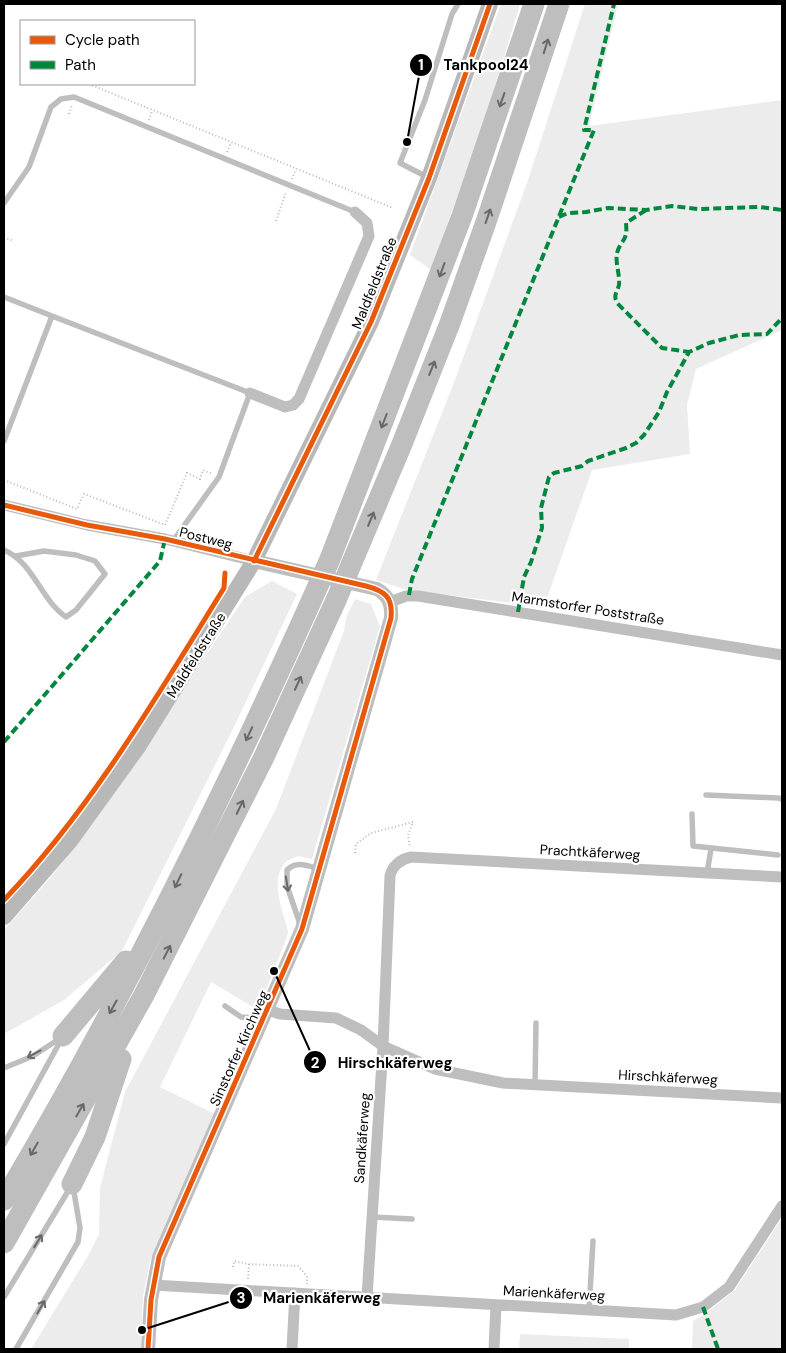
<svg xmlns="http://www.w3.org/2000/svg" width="786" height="1353" font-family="'DM Sans',sans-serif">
	<rect width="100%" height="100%" fill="#fff"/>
	<path fill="#ececec" d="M501,4H520L485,119L431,270L410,255Z
		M585,4H618L589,126L782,100V330L696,369L687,405L690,454L592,470L544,607L407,590L376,580L455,380L528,180Z
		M272,581L297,594L232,731L122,951L64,1000L4,1034V930L50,878L77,844L141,752L245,597Z
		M355,599L371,604L380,626L312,859L298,856C294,858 287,860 284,864C270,882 283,911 288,931L287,937L258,1010L211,982L160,1087L215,1114L150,1261L143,1296L141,1349H31L88,1256L99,1234L100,1188L125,1092L276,809L344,631L346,618Z
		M782,1218V1349H692L693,1321L706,1313L735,1290Z
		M520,1334L629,1339V1349H519Z"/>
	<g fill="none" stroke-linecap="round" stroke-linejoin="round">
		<path stroke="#b9b9b9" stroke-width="2" stroke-dasharray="1 2.5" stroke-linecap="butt" d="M89,84L393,208
			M69,114L72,105
			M149,120L152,111
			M227,152L231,143
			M292,179L296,169
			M276,221L286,192
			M4,238L14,241
			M4,480L77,509L84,494L165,525L187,473L200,479L203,470L212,474
			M355,853L356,844L371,833L413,822L408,835L410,848
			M233,1267L234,1261L249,1264L298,1266L307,1276V1284
			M248,1279L249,1264"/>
		<path stroke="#bebebe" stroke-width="5.5" d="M427,177L400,163L425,100L452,14L458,4
			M4,203L29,167L51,107L61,99L74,97L355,212
			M4,297L52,316
			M4,441L52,316L250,393L219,477L173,541
			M4,550C34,563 40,599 66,617L76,610L105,574L95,561L76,555L44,551L16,556
			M706,795L778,798L782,799
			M692,814L693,846L778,855
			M707,873L711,849
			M300,924L287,886V870C297,860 308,866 319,869
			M225,1006L241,1017L263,1018
			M4,1068L33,1056L59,1039
			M535,1085L536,1023
			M4,1144L61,1040
			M372,1217L412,1219
			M4,1297L70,1188
			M589,1310L593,1241
			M16,1349L78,1242L80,1228L73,1186"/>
		<path stroke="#bebebe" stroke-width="11" d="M250,393L285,407L293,405L299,399L369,236L367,223L355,212
			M4,505L87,525L165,539L254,561
			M390,602L406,596H418L782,655
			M268,1010L280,1014L336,1018L361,1030L383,1046L435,1069L503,1083L782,1098
			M153,1285L676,1315L703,1307L729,1287L782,1206
			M367,1297L383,1046L390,876C392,866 401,859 411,857L782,877
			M292,1349L295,1293
			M494,1349L496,1305"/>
		<path stroke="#bebebe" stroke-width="14" d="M148,1349L151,1300L159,1257L302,929L391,618C392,605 389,596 377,589L254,561"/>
		<path stroke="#b8b8b8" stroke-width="16" d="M4,917L70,841L138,747L254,561L371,322L429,178L490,4"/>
		<path stroke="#bebebe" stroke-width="21" d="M63,1036L126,961
			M72,1184L95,1137L121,1059
			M4,1200C127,994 233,778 330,559L462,216L534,4
			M4,1243L144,995L263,759L337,598L402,444L450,323L486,222L559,4"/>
		<path stroke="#00873e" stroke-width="4" stroke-dasharray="8 4" stroke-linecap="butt" d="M646,210L626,223C628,242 621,239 617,253C615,263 620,274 619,285C617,292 613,295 617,303L662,348L689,352
			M559,217L568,213L586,212L608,208L646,210L672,206L698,209L760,207L782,210
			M409,595L412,579L594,130H584L614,4
			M518,612L524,577L531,562L542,528L541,508L549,477L554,473L582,466L588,461L626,448L636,443L644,435L659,412L667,392L689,352L709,343L739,335L767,334L782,318
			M4,742L160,561L165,539
			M703,1307L718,1349"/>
		<g stroke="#fff" stroke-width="8">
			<path id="cycleway" d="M4,505L87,525L165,539L366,586C385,591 393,597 391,618L302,929L159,1257L151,1300L148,1349
				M254,561L371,322L429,178L490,4
				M4,900C92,808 157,696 224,588L225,573"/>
		</g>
		<use href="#cycleway" stroke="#e8590c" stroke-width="5"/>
	</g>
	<defs><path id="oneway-shaft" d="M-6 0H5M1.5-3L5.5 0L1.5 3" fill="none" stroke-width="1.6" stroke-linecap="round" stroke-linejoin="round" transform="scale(1.25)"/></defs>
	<g stroke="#686868">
		<use href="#oneway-shaft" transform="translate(546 46) rotate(-72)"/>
		<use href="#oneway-shaft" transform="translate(502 100) rotate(109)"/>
		<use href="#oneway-shaft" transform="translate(488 216) rotate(-71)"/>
		<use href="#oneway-shaft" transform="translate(442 270) rotate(110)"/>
		<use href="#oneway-shaft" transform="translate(432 368) rotate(-68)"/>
		<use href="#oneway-shaft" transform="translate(384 421) rotate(111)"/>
		<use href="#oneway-shaft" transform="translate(371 519) rotate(-67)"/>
		<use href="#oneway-shaft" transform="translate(298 683) rotate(-65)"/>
		<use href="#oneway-shaft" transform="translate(249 734) rotate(115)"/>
		<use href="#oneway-shaft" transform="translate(240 807) rotate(-64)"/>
		<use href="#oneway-shaft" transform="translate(178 881) rotate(116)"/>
		<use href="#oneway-shaft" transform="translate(287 884) rotate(81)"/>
		<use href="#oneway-shaft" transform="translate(167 952) rotate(-63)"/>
		<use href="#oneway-shaft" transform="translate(113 1007) rotate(119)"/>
		<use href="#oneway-shaft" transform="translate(34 1054) rotate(152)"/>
		<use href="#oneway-shaft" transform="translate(80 1110) rotate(-60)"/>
		<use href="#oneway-shaft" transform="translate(34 1149) rotate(120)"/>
		<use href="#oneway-shaft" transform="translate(38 1241) rotate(-59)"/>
		<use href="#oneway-shaft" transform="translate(41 1307) rotate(-60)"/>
	</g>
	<g text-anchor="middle" stroke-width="4.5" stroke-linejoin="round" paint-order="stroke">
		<g font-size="14" fill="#000" stroke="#fff">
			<text transform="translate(374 283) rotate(-68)" y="5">Maldfeldstraße</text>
			<text transform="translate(206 538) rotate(14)" y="5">Postweg</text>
			<text transform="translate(588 608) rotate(9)" y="5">Marmstorfer Poststraße</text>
			<text transform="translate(196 655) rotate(-58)" y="5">Maldfeldstraße</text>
			<text transform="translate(590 852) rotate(3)" y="5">Prachtkäferweg</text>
			<text transform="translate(239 1048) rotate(-66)" y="5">Sinstorfer Kirchweg</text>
			<text transform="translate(668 1077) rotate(3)" y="5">Hirschkäferweg</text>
			<text transform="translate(362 1138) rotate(-86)" y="5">Sandkäferweg</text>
			<text transform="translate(554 1293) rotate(3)" y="5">Marienkäferweg</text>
		</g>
	</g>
	<path fill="none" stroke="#000" stroke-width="2" d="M407 142L421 65M274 971L315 1062M142 1330L241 1298"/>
	<g fill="#000" stroke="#fff" stroke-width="2">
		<circle cx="407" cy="142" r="5"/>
		<circle cx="274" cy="971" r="5"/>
		<circle cx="142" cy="1330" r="5"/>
		<circle cx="421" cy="65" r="12"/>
		<circle cx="315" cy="1062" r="12"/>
		<circle cx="241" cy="1298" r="12"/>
	</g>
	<g font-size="15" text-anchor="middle" font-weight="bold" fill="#fff">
		<text x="421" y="70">1</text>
		<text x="315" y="1068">2</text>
		<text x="241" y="1303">3</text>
	</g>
	<g font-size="15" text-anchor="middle" font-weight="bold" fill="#000" stroke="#fff" stroke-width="4.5" stroke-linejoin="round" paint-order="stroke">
		<text x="486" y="70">Tankpool24</text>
		<text x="395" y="1068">Hirschkäferweg</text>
		<text x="322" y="1303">Marienkäferweg</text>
	</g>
	<rect width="786" height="1353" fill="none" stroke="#000000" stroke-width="10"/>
	<rect x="20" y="20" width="175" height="65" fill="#ffffff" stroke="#999999"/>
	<rect x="30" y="36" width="25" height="8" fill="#e8590c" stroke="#999999"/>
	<text x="65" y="45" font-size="15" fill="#000000">Cycle path</text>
	<rect x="30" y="61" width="25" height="8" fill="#00873e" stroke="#999999"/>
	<text x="65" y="70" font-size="15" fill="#000000">Path</text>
</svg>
